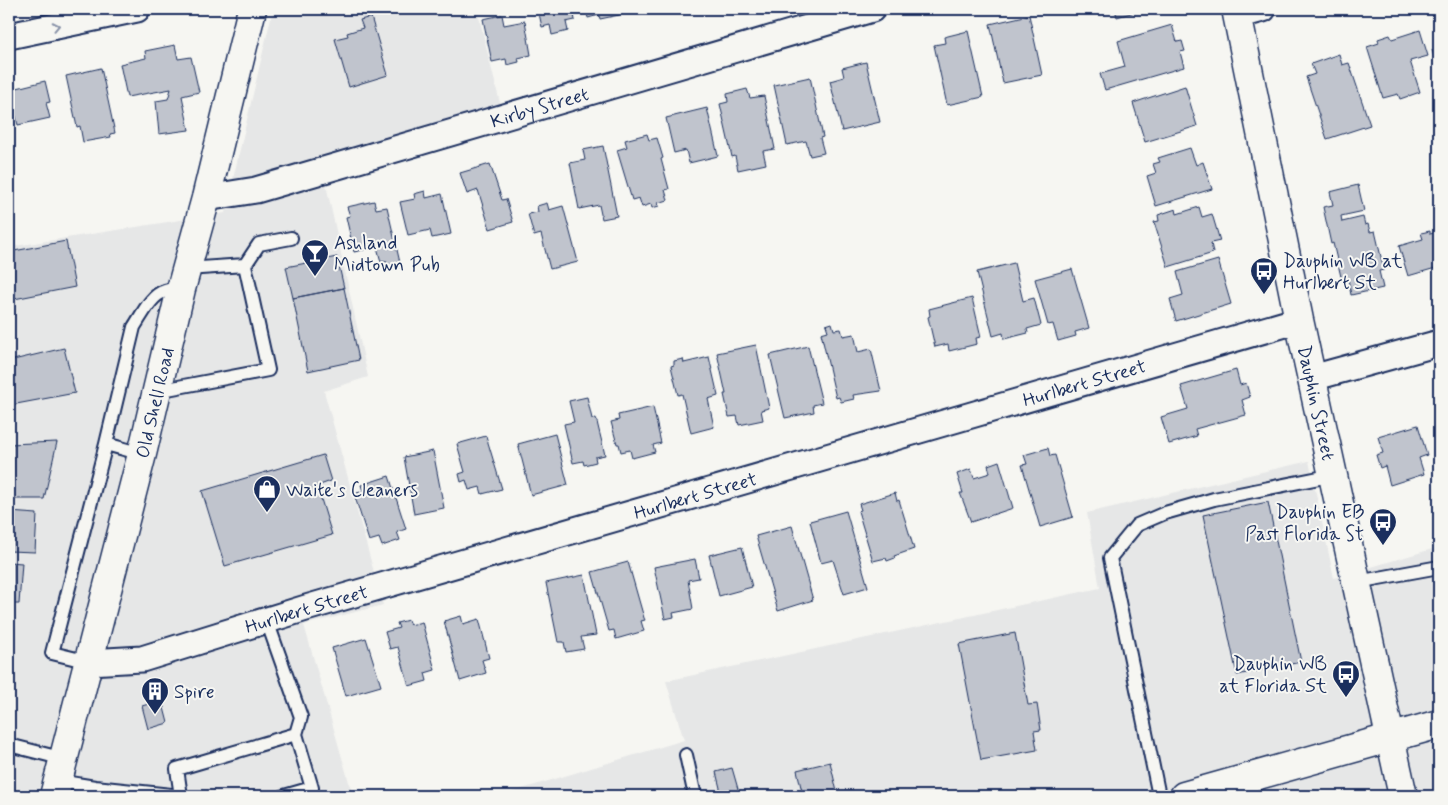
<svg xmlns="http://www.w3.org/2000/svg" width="1448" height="805" font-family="Mynerve,sans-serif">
	<rect width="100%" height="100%" fill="#f6f6f2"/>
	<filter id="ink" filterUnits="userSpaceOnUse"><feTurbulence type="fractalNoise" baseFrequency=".02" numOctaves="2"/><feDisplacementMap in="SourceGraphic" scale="10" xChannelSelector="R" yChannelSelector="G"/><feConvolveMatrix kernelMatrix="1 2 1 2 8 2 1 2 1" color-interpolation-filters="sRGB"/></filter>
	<g filter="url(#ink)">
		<path fill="#e6e7e7" d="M273,9H477L500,103L320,157L368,377L324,391L383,605L304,625L353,796H9V247L225,213Z
			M1309,461L1334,578L1439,547V796H499L684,740L666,681L1100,588L1087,513Z"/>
		<path fill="#c0c4cd" stroke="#1b2f5e" d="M538,9H573L575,20L566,22L568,31L552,35L550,25L542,27Z
			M586,9H626L618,10L619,15L600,19L599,15L588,18Z
			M1115,9H1145L1117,17Z
			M502,15L504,25L525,21L531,55L518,58L519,62L507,65L506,59L492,62L483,19Z
			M1029,15L1042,75L1003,83L990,24Z
			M371,17L388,75L349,87L335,39L348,36L347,33L363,28L360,20Z
			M1172,25L1177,42L1182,41L1184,48L1185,51L1180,52L1184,67L1105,90L1100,74L1125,67L1118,41Z
			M1420,30L1428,56L1410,61L1420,92L1400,99L1398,94L1383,98L1367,47L1379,43L1378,39L1390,35L1392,39Z
			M968,31L983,97L947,105L934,45L945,43L944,37Z
			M175,45L178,59L191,57L199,92L182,96L189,130L159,134L156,101L168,99L171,89L127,97L120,64L146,58L145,51Z
			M1439,48V74L1432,50Z
			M1339,54L1342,65L1349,63L1370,125L1327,139L1306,77L1315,74L1311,64Z
			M866,62L880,122L842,131L830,81L844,77L842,68Z
			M101,68L115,133L110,134L111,137L83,142L80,126L77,127L66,76Z
			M810,77L823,137L820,138L824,153L810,156L806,141L787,145L774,85Z
			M45,81L50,102L46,103L50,118L18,125L9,90Z
			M1185,86L1197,126L1145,142L1133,103Z
			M747,89L750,98L764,96L775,149L763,151L766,164L738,170L735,156L732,157L720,104L728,102L727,94Z
			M707,108L718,156L689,163L686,150L674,153L666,118Z
			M647,134L649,140L657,138L663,158L661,159L669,189L665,190L668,200L658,203L659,206L652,208L651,204L642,207L639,198L632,200L617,150L627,147L625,140Z
			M603,146L617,216L602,219L599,205L579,209L570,163L585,160L583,150Z
			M1190,148L1196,165L1203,162L1212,189L1156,206L1147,176L1156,173L1153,164L1160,162L1158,158Z
			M490,164L502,200L506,199L513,222L490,229L478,190L467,194L460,173Z
			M1358,185L1364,211L1341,216L1342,222L1363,217L1365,225L1368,224L1370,232L1375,231L1384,270L1379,271L1383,288L1351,295L1348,279L1342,281L1333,243L1331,244L1323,207L1333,205L1330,192Z
			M425,191L426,198L442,194L451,234L432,238L430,230L408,235L400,202L415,199L414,194Z
			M374,201L376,209L387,207L401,267L388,270L386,261L381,262L377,247L354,252L346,217L350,216L347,207Z
			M547,203L549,210L563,206L578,262L550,269L541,234L534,236L528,214L538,212L537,206Z
			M1199,207L1202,217L1212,214L1220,241L1211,243L1213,253L1168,267L1154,222L1159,221L1158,215L1176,209L1177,214Z
			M1430,231V234L1439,232V267L1408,276L1399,246L1423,239L1421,233Z
			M66,241L75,287L9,300V252Z
			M337,257L344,288L293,298L286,267Z
			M1218,260L1231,304L1176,321L1170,299L1183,295L1177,272Z
			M1014,263L1023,301L1034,298L1041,325L1027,329L1028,333L1004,339L1003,333L993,336L977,272Z
			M1072,269L1089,328L1075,332L1076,336L1058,341L1053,324L1048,325L1035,279Z
			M344,288L359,360L308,371L293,298Z
			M972,298L981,337L976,338L977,344L949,351L948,344L935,347L928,317L930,316L929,309Z
			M832,323L834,330L841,329L843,336L854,334L858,352L871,349L881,391L853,395L854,399L841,402L839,397L836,398L821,333L828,331L826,325Z
			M756,345L769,408L761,410L763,420L739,425L737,416L729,417L724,394H726L717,353Z
			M808,346L822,403L813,405L814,412L785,418L770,355Z
			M64,348L75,393L11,405L9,396V361Z
			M709,357L718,396L708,399L714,427L691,433L682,394L678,395L671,366L674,365V361L683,359L684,363Z
			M1236,370L1240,385L1246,383L1250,397L1242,400L1246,415L1195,429L1197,436L1169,444L1161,417L1188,409L1181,386Z
			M587,397L592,419L596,418L605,455L595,457L596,462L584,465L583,461L573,463L564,424L574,422L569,401Z
			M653,407L661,443L653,445L655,452L632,458L630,450L621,452L619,444H617L611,422L619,420L618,415Z
			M1418,425L1427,455L1419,458L1424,474L1390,485L1385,466L1380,468L1376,455L1383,453L1378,437Z
			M555,434L568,485L531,495L518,444Z
			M486,436L502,489L482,494L480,487L469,490L466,480L461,482L459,474L465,472L457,444Z
			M57,442L44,499H9V444Z
			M1048,448L1050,456L1055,455L1073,517L1040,527L1022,465L1027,464L1024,455Z
			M433,451L444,508L414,514L404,457Z
			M323,455L331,481L317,486L332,535L225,566L202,491Z
			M999,461L1013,508L971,522L962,498L960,493H963L957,474L971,469L974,478L990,473L988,465Z
			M389,476L406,529L397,532L400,540L382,546L379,538L369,541L354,494L363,491L361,485Z
			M895,493L897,501L899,500L914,549L894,556L895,558L887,561L886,558L873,561L858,511L861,510L859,504Z
			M1268,502L1301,662L1237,675L1203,515Z
			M846,511L868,587L844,594L833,560L821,563L810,521Z
			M9,512L37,514L35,552L9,551Z
			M792,526L813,600L778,611L756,536Z
			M742,547L752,587L719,596L709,555Z
			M695,559L699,578L688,580L693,609L673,613L674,617L665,619L654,567Z
			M9,562L22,563L19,604H9Z
			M628,562L644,618L645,620L641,621L644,631L616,639L614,630L609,631L592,572Z
			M584,575L596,635L581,637L584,649L566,652L564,642H558L546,583Z
			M461,616L463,624L479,619L489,658L482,660L486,673L460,681L444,621Z
			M408,620L410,625L422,622L435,670L425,673L427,681L409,686L398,647L390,649L385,632L399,628L397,623Z
			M1015,633L1028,705L1037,704L1041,730L1034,731L1037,750L981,760L959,644Z
			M366,638L381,686L346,696L332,648Z
			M162,700L168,723L148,729L142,706Z
			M830,762L838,796H803L797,770Z
			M732,768L740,796H705L721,792L716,772Z"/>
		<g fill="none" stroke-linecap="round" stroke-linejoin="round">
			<g stroke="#1b2f5e" stroke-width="16">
				<path id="service" d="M245,265L259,244L291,238
					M157,391L268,370L245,265L186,269
					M106,444L142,454
					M1357,582L1439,567
					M267,621L301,717L296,734
					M89,662L52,653L106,444L134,327C142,315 151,295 165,291C170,289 176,290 181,289
					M9,745L64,759
					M686,755L695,796
					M58,781L95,787L181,796
					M181,796L177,769L296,734L312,788L284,796
					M1159,796L1110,558L1137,525L1165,513L1214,499L1334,475"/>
			</g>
			<g stroke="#1b2f5e" stroke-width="29">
				<g id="minor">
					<path d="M1237,16L1263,9"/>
					<path d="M9,36L137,9"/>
					<path id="s1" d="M206,198L256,190L872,9"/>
					<path d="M1312,378L1439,343"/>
					<path id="s2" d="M89,662L142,659L306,608L1299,320"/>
				</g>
			</g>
			<g stroke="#1b2f5e" stroke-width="31">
				<g id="tertiary">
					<path id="s3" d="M54,796L142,454L181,289L206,198L252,9"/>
					<path d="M1184,796L1439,724"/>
				</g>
			</g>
			<g stroke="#1b2f5e" stroke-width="31">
				<g id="secondary">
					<path id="s4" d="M1236,9L1299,320L1403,796"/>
				</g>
			</g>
			<use href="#service" stroke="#f6f6f2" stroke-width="12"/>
			<use href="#minor" stroke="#f6f6f2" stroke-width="25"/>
			<use href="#tertiary" stroke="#f6f6f2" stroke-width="28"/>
			<use href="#secondary" stroke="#f6f6f2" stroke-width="28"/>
		</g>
		<defs><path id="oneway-chevron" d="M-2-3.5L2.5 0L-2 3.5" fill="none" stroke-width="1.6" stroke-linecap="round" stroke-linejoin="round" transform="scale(1.25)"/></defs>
		<use stroke="#8892a8" href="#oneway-chevron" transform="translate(56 26) rotate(-12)"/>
	</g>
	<defs>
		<g id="bar-pin" transform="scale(1.4375)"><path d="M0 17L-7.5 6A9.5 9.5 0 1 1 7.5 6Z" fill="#1b2f5e" stroke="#f6f6f2"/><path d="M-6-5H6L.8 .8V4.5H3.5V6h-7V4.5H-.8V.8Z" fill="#fff"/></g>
		<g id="bus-pin" transform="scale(1.4375)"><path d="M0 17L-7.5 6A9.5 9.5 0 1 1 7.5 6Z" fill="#1b2f5e" stroke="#f6f6f2"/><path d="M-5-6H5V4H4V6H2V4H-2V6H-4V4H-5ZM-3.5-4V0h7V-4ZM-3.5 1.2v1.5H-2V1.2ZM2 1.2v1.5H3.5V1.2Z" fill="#fff"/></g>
		<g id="shop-pin" transform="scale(1.4375)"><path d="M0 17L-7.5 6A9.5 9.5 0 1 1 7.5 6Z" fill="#1b2f5e" stroke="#f6f6f2"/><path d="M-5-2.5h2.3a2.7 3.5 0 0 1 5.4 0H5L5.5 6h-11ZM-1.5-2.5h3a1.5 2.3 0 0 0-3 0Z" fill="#fff"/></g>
		<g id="building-pin" transform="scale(1.4375)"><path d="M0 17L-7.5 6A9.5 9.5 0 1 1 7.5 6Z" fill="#1b2f5e" stroke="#f6f6f2"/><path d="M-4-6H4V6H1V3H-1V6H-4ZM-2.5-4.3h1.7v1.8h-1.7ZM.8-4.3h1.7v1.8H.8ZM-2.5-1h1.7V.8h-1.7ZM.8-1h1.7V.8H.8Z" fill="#fff"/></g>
	</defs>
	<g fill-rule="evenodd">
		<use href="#bar-pin" x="315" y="253"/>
		<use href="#bus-pin" x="1264" y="271"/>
		<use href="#shop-pin" x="267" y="489"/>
		<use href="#bus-pin" x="1383" y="522"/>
		<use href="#bus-pin" x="1346" y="674"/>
		<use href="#building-pin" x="155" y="691"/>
	</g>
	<g text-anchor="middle" stroke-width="4" stroke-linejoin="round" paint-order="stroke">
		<g font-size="19" fill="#1b2f5e" stroke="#f6f6f2">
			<text dy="7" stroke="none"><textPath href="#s1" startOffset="346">Kirby Street</textPath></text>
			<text dy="7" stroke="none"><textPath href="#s2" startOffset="1035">Hurlbert Street</textPath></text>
			<text dy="7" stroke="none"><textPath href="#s3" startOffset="406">Old Shell Road</textPath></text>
			<text dy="7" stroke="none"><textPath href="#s4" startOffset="402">Dauphin Street</textPath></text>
			<text dy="7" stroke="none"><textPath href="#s2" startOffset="630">Hurlbert Street</textPath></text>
			<text dy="7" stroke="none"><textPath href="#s2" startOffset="225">Hurlbert Street</textPath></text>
		</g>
		<g font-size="19" fill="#1b2f5e" stroke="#f6f6f2" text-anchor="start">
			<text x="334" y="249">Ashland<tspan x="334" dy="22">Midtown Pub</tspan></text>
			<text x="1283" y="267">Dauphin WB at<tspan x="1283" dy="22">Hurlbert St</tspan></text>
			<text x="286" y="496">Waite's Cleaners</text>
			<text x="1364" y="518" text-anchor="end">Dauphin EB<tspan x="1364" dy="22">Past Florida St</tspan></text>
			<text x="1327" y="670" text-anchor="end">Dauphin WB<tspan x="1327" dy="22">at Florida St</tspan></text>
			<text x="174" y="698">Spire</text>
		</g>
	</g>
	<rect width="1448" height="805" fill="none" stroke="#f6f6f2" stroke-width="30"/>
	<rect x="15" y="15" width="1418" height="775" fill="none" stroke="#1b2f5e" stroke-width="2" filter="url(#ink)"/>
</svg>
